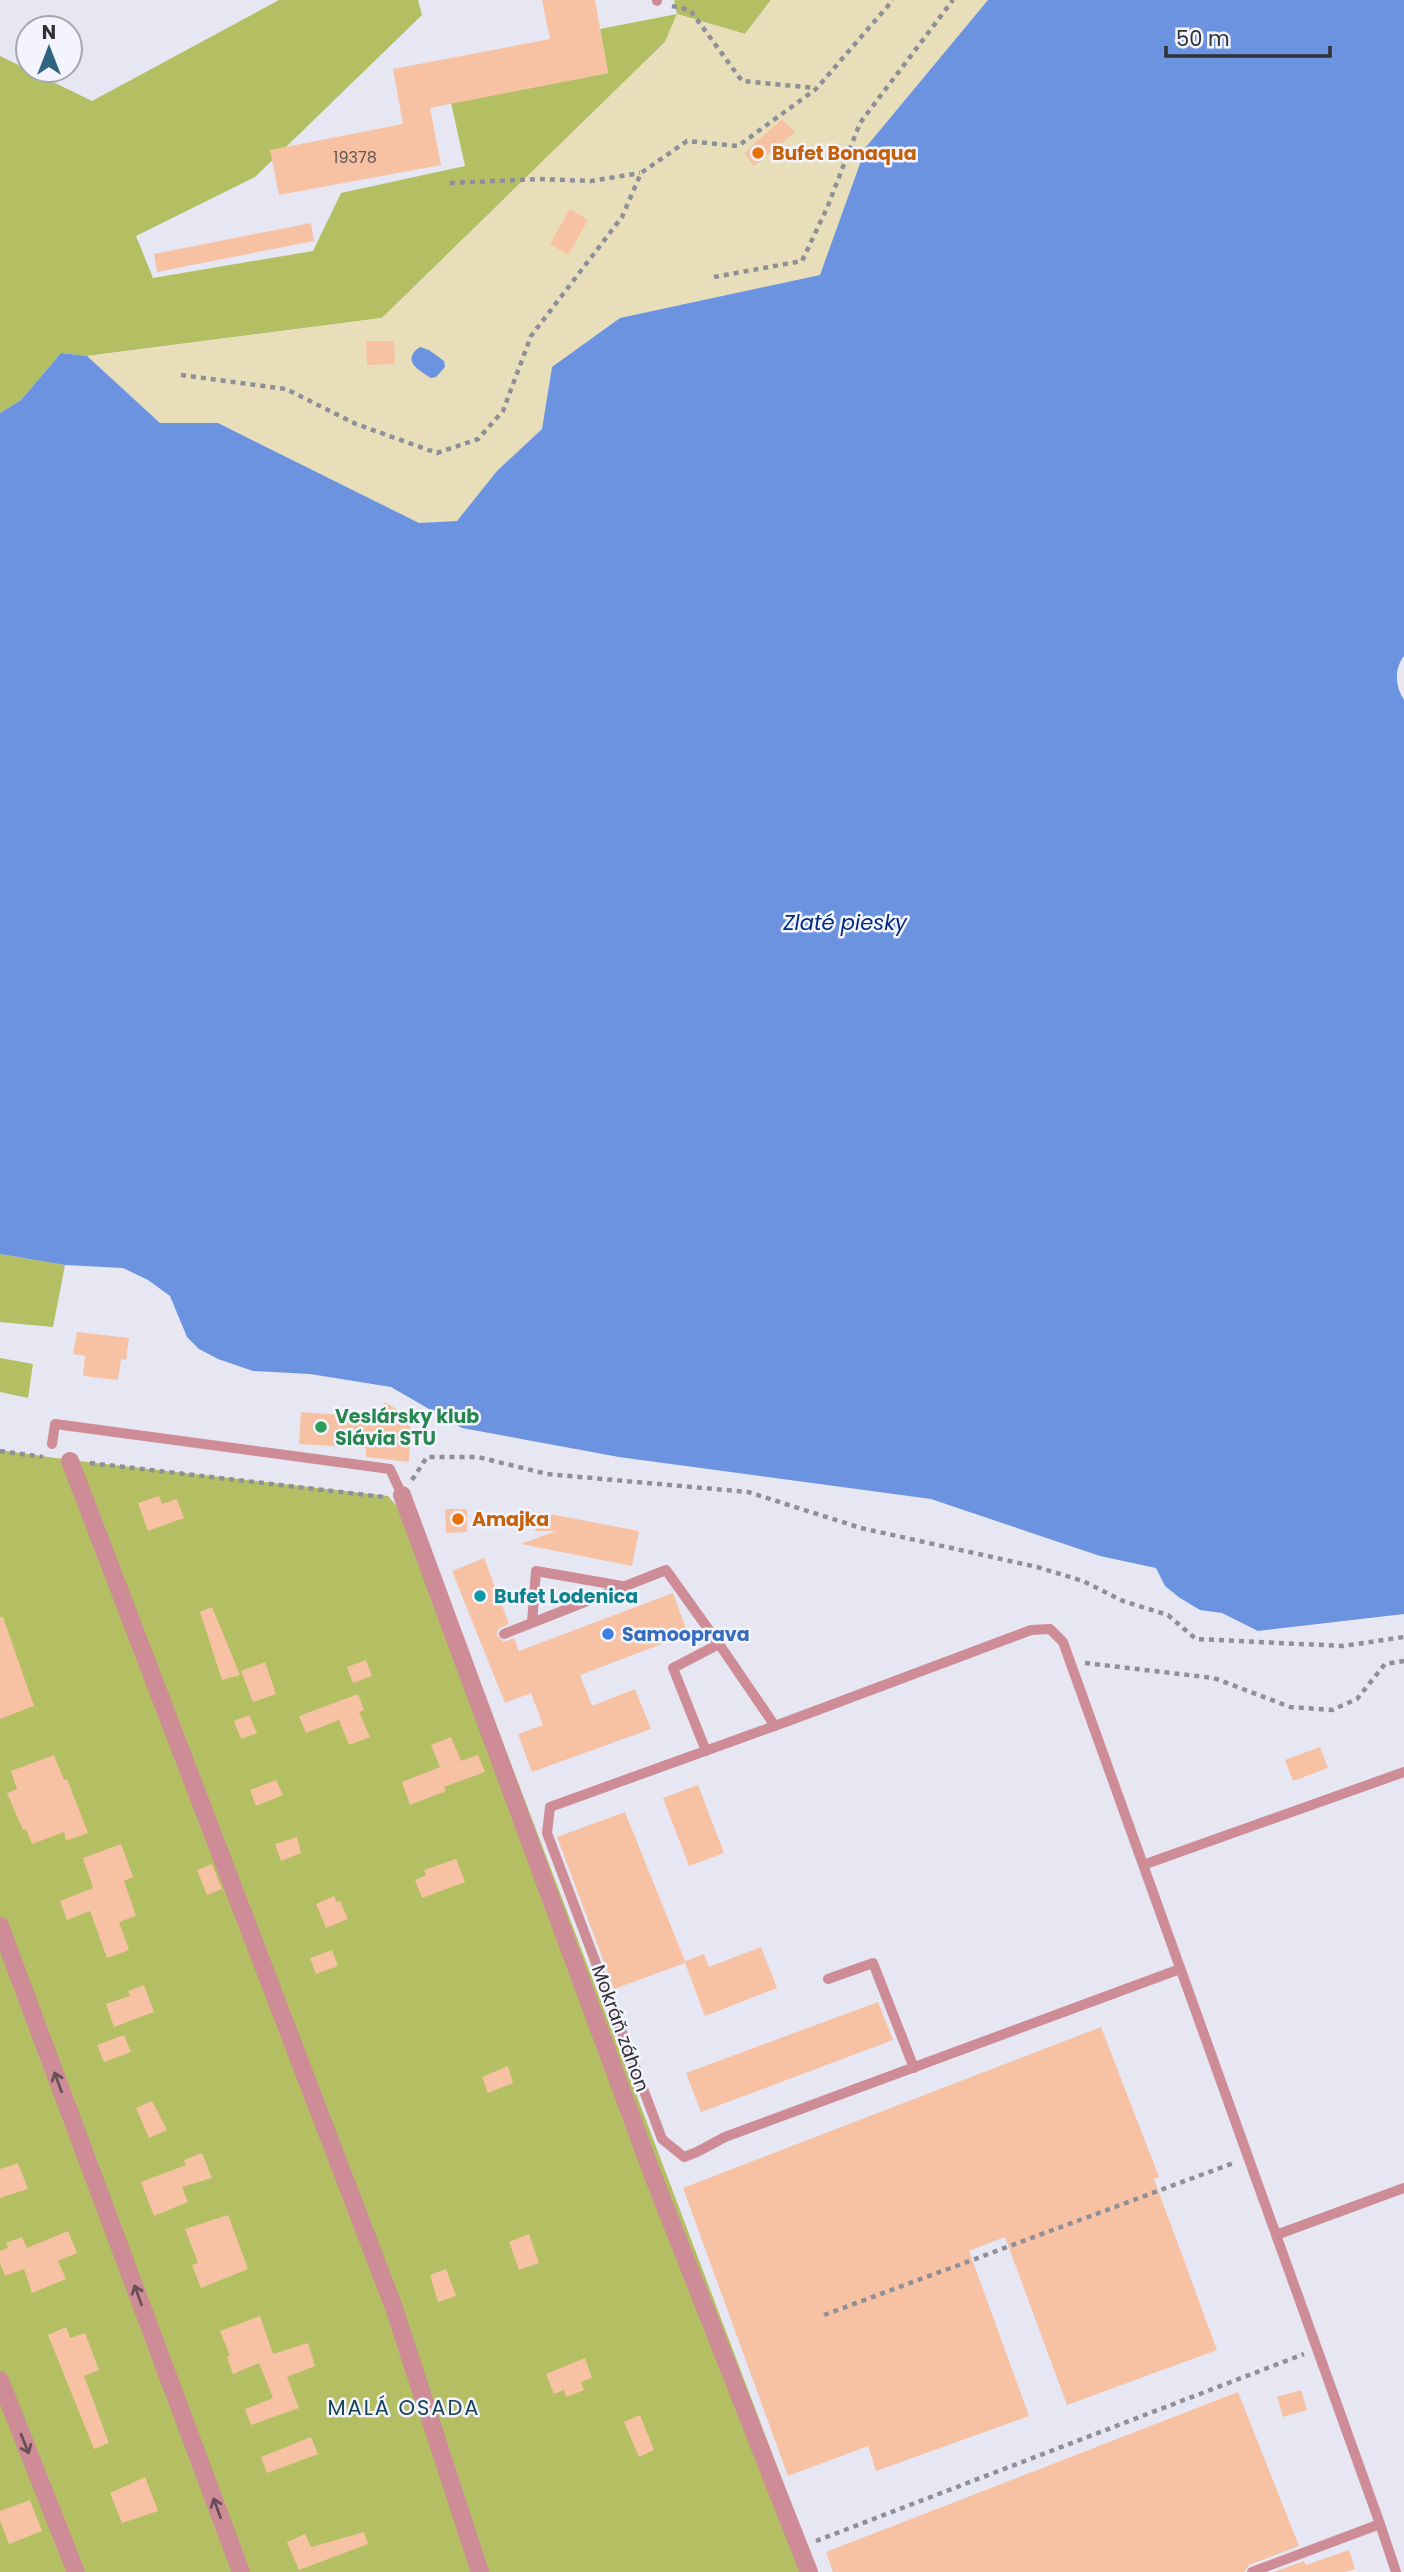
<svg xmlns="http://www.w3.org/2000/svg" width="1404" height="2572" font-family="Poppins,sans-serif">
	<rect width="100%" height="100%" fill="#e6e7f3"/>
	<path fill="#b3bf62" d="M279,0H418L422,15L255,177L136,236L153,278L313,251L341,193L465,166L451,103L608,73L600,29L677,14L674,0H771L745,34L677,14L665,42L382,318L87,356L61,353L21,400L0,413V56L92,101Z
		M0,1254L65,1265L53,1327L0,1322Z
		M0,1358L33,1364L28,1398L0,1392Z
		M0,1450L70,1460L388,1496L426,1539L817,2572H0Z"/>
	<path fill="#e8deb9" d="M771,0H988L866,147L820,275L620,318L552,367L542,429L497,471L457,521L419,523L218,423H160L87,356L382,318L665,42L677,14L745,34Z"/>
	<path fill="#6b93e0" d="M988,0H1404V656C1394,669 1395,686 1404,700V1614L1258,1631L1222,1613L1200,1610L1180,1598L1165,1586L1156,1568L1100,1556L931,1499L619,1457L462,1428L391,1387L310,1374L253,1371L218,1359L199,1349L187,1337L170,1296L148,1280L123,1268L65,1265L0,1254V413L21,400L61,353L87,356L160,423H218L419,523L457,521L497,471L542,429L552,367L620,318L820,275L866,147Z
		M420,347L429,350L444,361L445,367L436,377L431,378C418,370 401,360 420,347Z"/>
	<path fill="#f7c2a3" d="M542,0H595L608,73L430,108L441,165L279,195L270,150L403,124L393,69L550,39Z
		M782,119L795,132L754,166L744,153Z
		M570,209L588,220L568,255L550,244Z
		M311,223L314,241L157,272L154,254Z
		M366,341H394L395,364L367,365Z
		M77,1332L129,1338L126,1360L121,1359L118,1380L83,1376L85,1356L73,1354Z
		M384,1402L411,1417L409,1462L366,1457V1448L299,1444L301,1412L383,1418Z
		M159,1496L162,1504L177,1499L184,1518L148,1531L138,1503Z
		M445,1509H467V1532L446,1533Z
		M539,1512L639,1531L632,1566L521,1544L556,1531H535Z
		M484,1558L509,1624L498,1629L497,1636L504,1642L514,1638L519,1651L673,1593L688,1634L580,1675L592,1706L635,1689L651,1729L532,1772L518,1734L543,1725L531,1693L505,1703L452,1571Z
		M212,1607L240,1675L222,1680L200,1612Z
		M0,1617H3L34,1706L0,1719Z
		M366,1660L372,1676L353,1683L347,1667Z
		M265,1662L276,1694L253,1702L241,1671Z
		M358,1694L364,1710L359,1712L370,1737L349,1745L339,1720L306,1733L299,1716Z
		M249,1715L257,1733L241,1739L234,1721Z
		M451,1737L461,1761L478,1755L485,1772L444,1787L446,1791L410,1805L402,1782L440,1767L431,1745Z
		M1320,1747L1328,1768L1293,1781L1285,1760Z
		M54,1755L64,1780L67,1779L88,1833L66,1841L64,1832L32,1844L26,1829L23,1830L7,1793L17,1789L11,1771Z
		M276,1780L283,1795L256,1806L250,1790Z
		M698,1785L724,1853L689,1866L663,1798Z
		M625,1812L685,1961L704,1954L709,1967L761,1947L777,1988L705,2016L685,1963L614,1989L557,1837Z
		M297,1837L301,1853L281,1861L275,1844Z
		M121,1844L133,1877L124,1881L136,1916L119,1922L129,1950L107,1958L90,1911L67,1920L60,1901L93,1888L83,1858Z
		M456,1859L465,1882L422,1898L415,1880L426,1875L424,1870Z
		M212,1864L222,1889L207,1895L197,1870Z
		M334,1896L337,1902L340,1901L348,1919L326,1928L316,1904Z
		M332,1950L338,1966L316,1974L310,1958Z
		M144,1985L154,2012L114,2027L106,2004L130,1996L128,1991Z
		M878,2002L893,2040L701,2112L686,2073Z
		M1101,2027L1159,2177L1154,2179L1217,2350L1067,2405L1005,2237L969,2251L1029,2416L876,2471L868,2446L788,2476L683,2188Z
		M124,2035L131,2052L104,2062L97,2045Z
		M508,2066L513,2083L488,2093L482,2077Z
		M152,2101L167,2130L149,2138L136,2108Z
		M202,2153L212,2178L182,2187L188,2202L154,2216L141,2182L186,2165L184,2160Z
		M18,2163L28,2189L0,2198V2169Z
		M228,2215L248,2269L201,2288L192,2265L198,2263L185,2229Z
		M68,2231L77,2253L58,2261L66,2279L32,2293L24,2269L5,2276L0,2263V2251L8,2248L6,2243L22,2237L27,2248Z
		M529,2234L539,2263L519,2270L509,2242Z
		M446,2269L456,2296L438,2302L430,2275Z
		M260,2316L273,2354L308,2343L315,2366L287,2377L299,2408L251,2425L245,2409L273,2398L259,2363L233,2374L227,2357L230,2356L220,2331Z
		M66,2327L70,2338L85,2333L99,2370L84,2376L109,2443L94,2449L48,2335Z
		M585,2358L592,2378L581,2382L584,2390L566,2397L564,2390L554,2394L546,2374Z
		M1301,2390L1307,2410L1283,2417L1277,2397Z
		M1238,2392L1299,2546L1249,2565L1244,2572H833L826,2552Z
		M640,2415L654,2450L639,2457L624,2422Z
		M311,2437L318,2454L267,2473L261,2457Z
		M145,2477L158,2511L122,2523L110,2493Z
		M30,2500L42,2531L9,2544L0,2520V2511Z
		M364,2532L368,2544L299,2570L287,2542L305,2534L311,2547Z
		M1349,2550L1355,2569L1345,2572H1274L1304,2561L1306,2565Z"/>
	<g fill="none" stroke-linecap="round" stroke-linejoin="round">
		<path stroke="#8f8f98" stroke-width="4.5" stroke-dasharray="5 5" stroke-linecap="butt" d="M672,6L690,10L742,81L815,88
			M450,183L539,179L591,181L640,173
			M714,277L802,261L827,208L860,123L953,0
			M181,375L286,389L356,424L437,453L478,439L503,411L531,336L622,217L641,173L687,141L738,146L816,89L893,0
			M0,1451L43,1457
			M90,1463L384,1497
			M412,1480L427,1457H478L547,1474L748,1492L861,1528L1037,1567L1083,1581L1123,1601L1168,1615L1196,1639L1343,1646L1404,1637
			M1085,1663L1214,1678L1290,1707L1332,1710L1357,1699L1385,1664L1404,1661
			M824,2315L1236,2162
			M816,2541L1304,2354"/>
		<path stroke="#ce8c96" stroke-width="10" d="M657,0V1
			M52,1444L55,1424L390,1469L402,1495
			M532,1623L536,1571L622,1586
			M504,1634L666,1570L719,1644L673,1668L706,1751
			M719,1644L775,1726
			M1143,1865L1404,1772
			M1180,1969L725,2137L697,2152L684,2157L662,2139L547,1833L550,1807L791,1720L1031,1630L1050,1629L1063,1642L1380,2524L1396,2572
			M828,1979L873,1963L914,2068
			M1276,2235L1404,2188
			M1252,2572L1380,2524"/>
		<path stroke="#ce8c96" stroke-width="18" d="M70,1461L393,2305L480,2572
			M402,1495L655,2181L809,2572
			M0,1926L241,2572
			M0,2380L76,2572"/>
	</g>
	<defs><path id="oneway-shaft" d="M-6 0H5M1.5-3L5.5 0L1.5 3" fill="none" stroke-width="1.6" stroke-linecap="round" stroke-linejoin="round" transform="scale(1.75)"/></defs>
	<g stroke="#675057">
		<use href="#oneway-shaft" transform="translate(58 2082) rotate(-110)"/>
		<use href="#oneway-shaft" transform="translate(138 2295) rotate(-110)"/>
		<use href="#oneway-shaft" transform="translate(25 2444) rotate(68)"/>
		<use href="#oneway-shaft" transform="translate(217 2508) rotate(-110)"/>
	</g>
	<g fill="#e8710a" stroke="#f3f4fe" stroke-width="2.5">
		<circle cx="758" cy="153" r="7"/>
		<circle cx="458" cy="1519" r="7"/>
	</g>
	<circle fill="#2e9e5b" stroke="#f3f4fe" stroke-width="2.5" cx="321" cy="1427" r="7"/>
	<circle fill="#0f9aa8" stroke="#f3f4fe" stroke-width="2.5" cx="480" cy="1596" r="7"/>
	<circle fill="#3f7fe0" stroke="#f3f4fe" stroke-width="2.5" cx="608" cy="1634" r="7"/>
	<g text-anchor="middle" stroke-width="5" stroke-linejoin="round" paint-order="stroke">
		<g font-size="16" fill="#625450">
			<text x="355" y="163">19378</text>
		</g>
		<g font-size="19" font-weight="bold" fill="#c56008" stroke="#f3f4fe" text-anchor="start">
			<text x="772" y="160">Bufet Bonaqua</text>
			<text x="472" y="1526">Amajka</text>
		</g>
		<g font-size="19" font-weight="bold" fill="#27864d" stroke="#f3f4fe" text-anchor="start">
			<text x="335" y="1423">Veslársky klub<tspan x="335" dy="22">Slávia STU</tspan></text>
		</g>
		<g font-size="19" font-weight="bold" fill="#0d838f" stroke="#f3f4fe" text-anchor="start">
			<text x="494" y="1603">Bufet Lodenica</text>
		</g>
		<g font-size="19" font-weight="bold" fill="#366cbe" stroke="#f3f4fe" text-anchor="start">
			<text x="622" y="1641">Samooprava</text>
		</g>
		<g font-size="19" fill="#303035" stroke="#f3f4fe">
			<text transform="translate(621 2028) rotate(70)" y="7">Mokráň záhon</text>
		</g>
		<g font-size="21" font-style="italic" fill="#012a81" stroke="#f3f4fe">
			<text x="845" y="930">Zlaté piesky</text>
		</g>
		<g font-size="21" letter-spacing="2" fill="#174258" stroke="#f3f4fe">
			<text x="404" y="2415">MALÁ OSADA</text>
		</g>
	</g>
	<g transform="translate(49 49)"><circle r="33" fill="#f3f4fe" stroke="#a5a6ae" stroke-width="2"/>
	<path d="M0-5L12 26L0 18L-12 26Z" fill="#306481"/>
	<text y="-10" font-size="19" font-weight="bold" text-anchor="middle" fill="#303035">N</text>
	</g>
	<path d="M1166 46v10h164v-10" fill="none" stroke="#303035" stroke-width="3.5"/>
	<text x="1176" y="46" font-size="21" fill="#303035" stroke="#f3f4fe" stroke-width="5" paint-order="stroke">50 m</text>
</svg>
